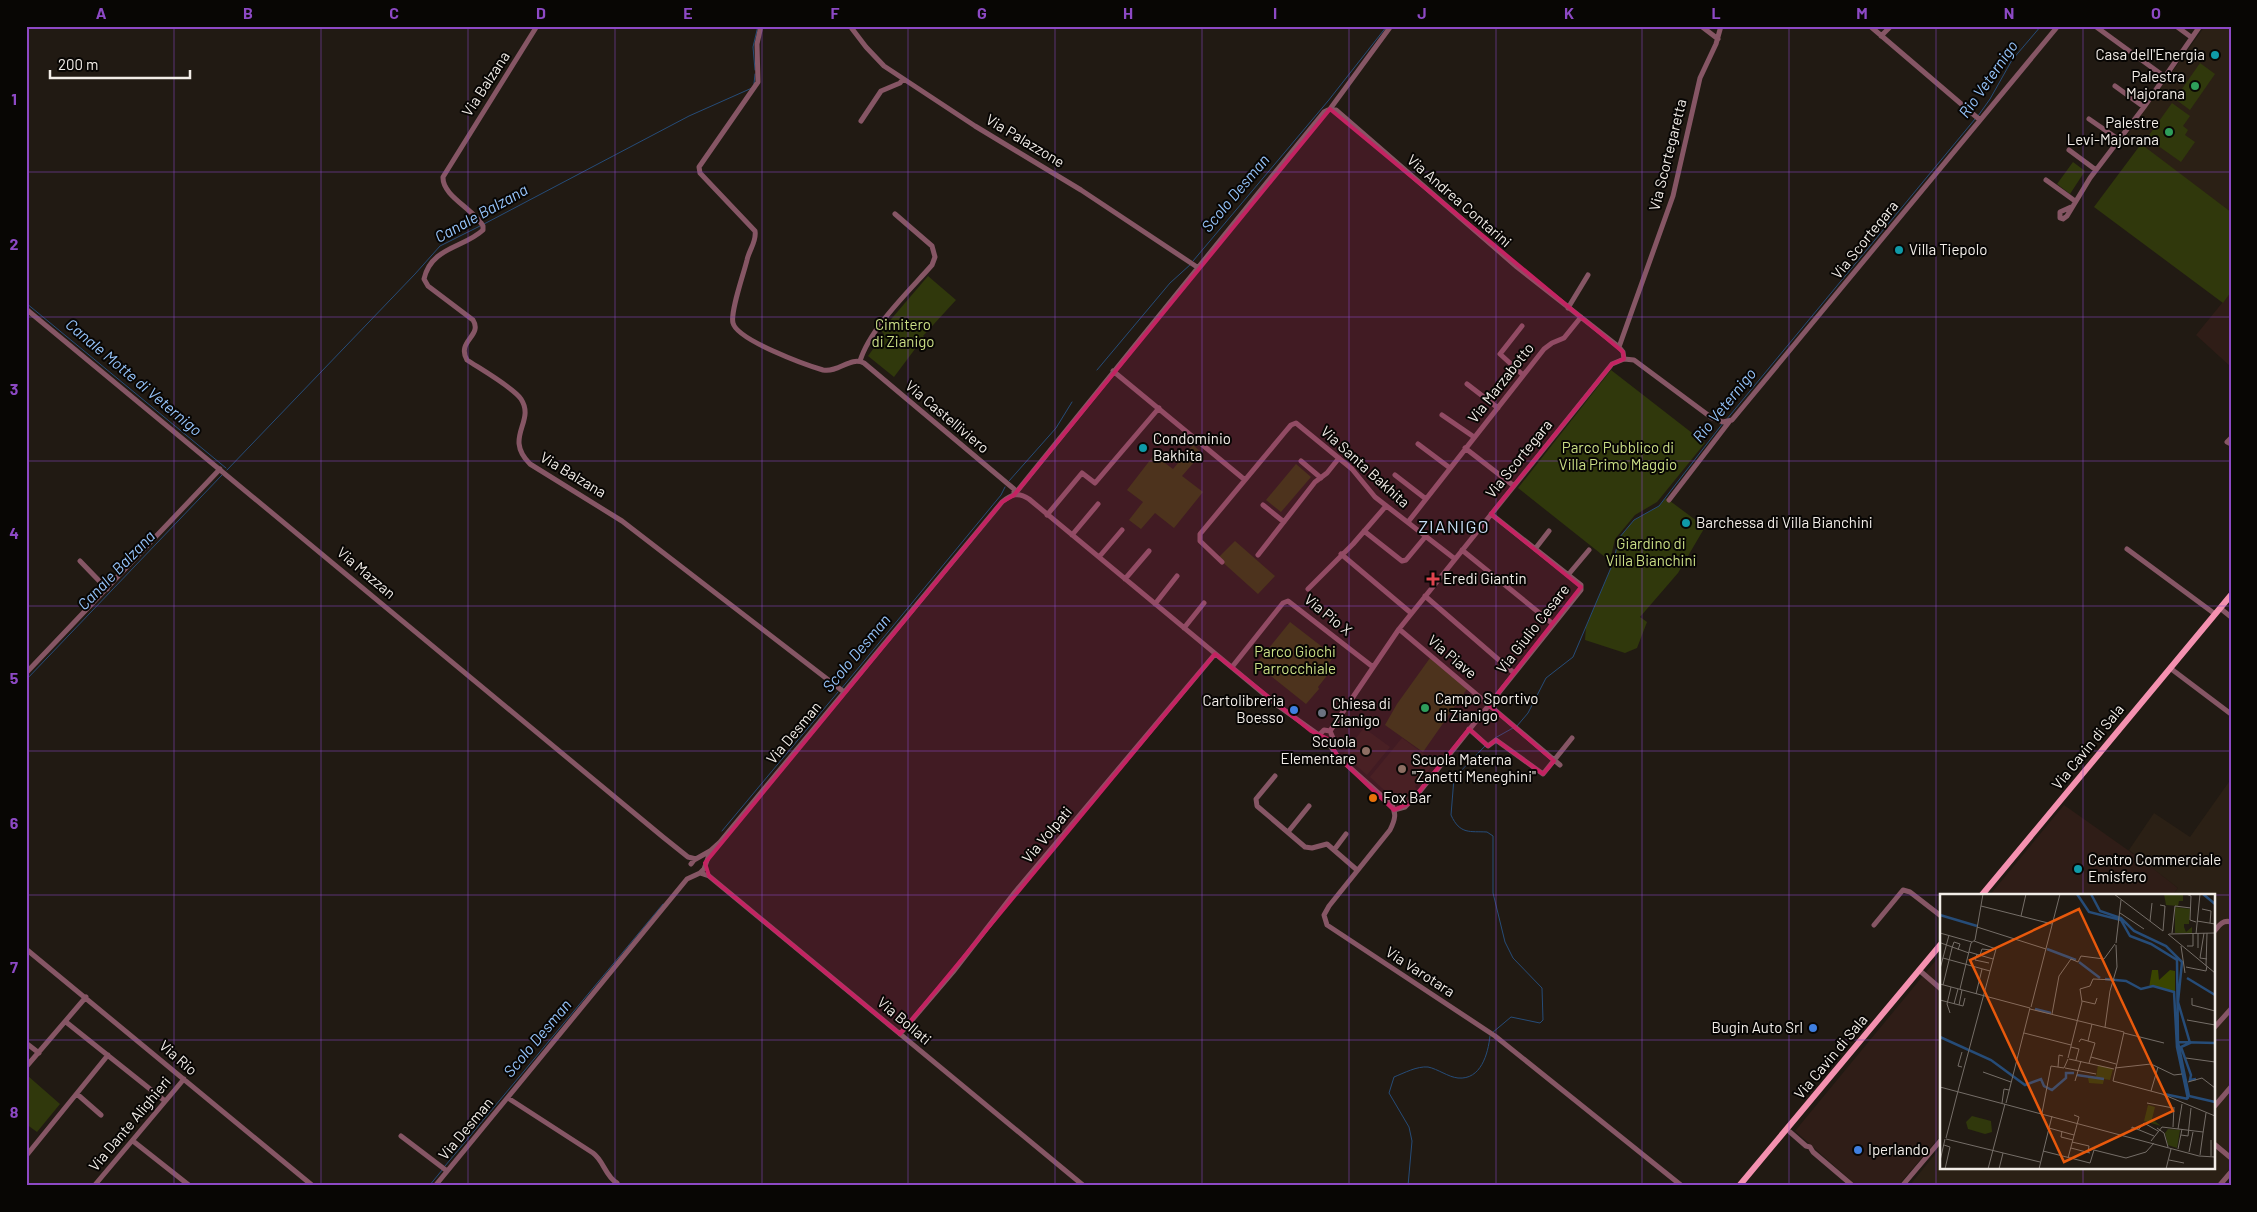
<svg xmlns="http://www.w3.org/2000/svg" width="2257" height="1212" font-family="Barlow,sans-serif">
	<rect width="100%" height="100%" fill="#211a13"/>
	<path fill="#2f1d17" d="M2231,292V367L2196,335Z
		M2064,805L2149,865L2178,888L2172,896H1989Z
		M1941,954V1135L1898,1186H1857L1795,1131Z"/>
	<path fill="#2b2015" d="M2205,26H2231V212L2127,135Z
		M1364,728L1390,747L1367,775L1343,754Z
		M1402,738L1435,762L1415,787L1417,789L1404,802L1394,799L1370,777Z
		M2231,779V1168L2216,1186H1909L1941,1147V1168H2213V896H2172L2178,888L2129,850L2154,813L2190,837Z"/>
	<path fill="#30380c" d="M2200,63L2215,74L2190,110L2175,99Z
		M2172,103L2190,116L2183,126L2188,130L2185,135L2195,142L2181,162L2147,138Z
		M2141,144L2231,212V292L2223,303L2094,207Z
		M2073,162L2085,171L2070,194L2057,184Z
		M928,276L956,300L923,336L924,337L894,377L868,356L884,334L881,331Z
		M1611,370L1705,443L1657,502L1635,515L1615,539L1610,561L1518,488Z
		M1193,445L1202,453L1182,476L1203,492L1174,528L1155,513L1141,529L1129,520L1143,502L1127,490L1154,455L1173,469Z
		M1296,464L1311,477L1281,512L1266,500Z
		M1666,498L1705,527L1678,573L1640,617L1647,622L1637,648L1625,653L1585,640L1586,627L1613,563L1619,538L1634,520L1659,506Z
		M1235,541L1275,576L1258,594L1218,558Z
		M1290,622L1334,656L1325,669L1329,673L1318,687L1319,689L1306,704L1256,664Z
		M1430,658L1467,689L1423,752L1385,725L1397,704Z
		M28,1076L60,1104L37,1132L26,1124V1078Z"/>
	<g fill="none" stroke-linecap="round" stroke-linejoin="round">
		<path stroke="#264c78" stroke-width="1" d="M755,70L753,47L758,26
			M754,84L755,74
			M1978,116L1990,99L2012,60L2041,26
			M484,224L689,116L752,88
			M1193,261L1328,101L1387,26
			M26,303L226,468
			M1097,370L1170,283L1191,264
			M1726,420L1975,119
			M227,470L415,274L440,246L480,226
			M1009,481L1056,428L1072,402
			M26,680L222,475
			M841,689L1001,495L1005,487
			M1517,726L1528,713L1546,678L1573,657L1613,563L1619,538L1634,520L1659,506L1723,423
			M1495,738L1513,728
			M1486,745L1454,778L1451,815C1460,835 1470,831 1487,832L1493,836V893L1505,942L1513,958L1542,988L1543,1020L1540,1023L1511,1017L1492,1033
			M722,831L838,692
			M445,1166L663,904
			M429,1186L443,1169
			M1408,1186L1412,1141L1409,1127L1389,1093L1394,1077C1404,1073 1417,1066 1428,1067C1438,1069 1448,1077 1458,1078C1481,1080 1488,1054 1490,1036"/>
		<path stroke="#865665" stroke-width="5" d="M537,26L443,177C442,196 474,209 483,226V230C464,248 431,247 424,279L428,286L473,320C483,336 456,341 467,360C479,368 514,388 521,399C536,422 503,437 530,464L622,521L844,692
			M761,26L757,44L758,82L699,167L700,173L755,231C757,241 749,250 747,260C744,273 730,312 733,323C737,340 806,365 823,370C839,373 850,356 864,363L1014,489V494
			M850,26L866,47L884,66L975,126L1081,190L1197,267
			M1701,26L1718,39
			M1870,26L1980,120
			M2095,26L2165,77
			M2176,26L2191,37
			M1881,36L1891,26
			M2115,86L2144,107
			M1330,109L1391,26
			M2089,119L2118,139
			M861,121L881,91L900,83L903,79
			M2069,150L2096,170
			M2046,180L2075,201
			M2071,207L2060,212V218L2063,219L2067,216L2090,178L2144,107L2200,26
			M1568,308L1588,275
			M26,309L663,837L688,857L696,859
			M1522,326L1500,354L1523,375
			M1619,347L1673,196L1700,78L1716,44L1721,26
			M860,361C870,328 910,290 932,265L935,257L932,246L895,214
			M1113,371L1245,480
			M1467,384L1498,408
			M1442,415L1474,437
			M2231,438L2227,442L2231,444
			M1418,444L1450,468
			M1465,448L1514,486
			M1301,461L1321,478
			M1395,475L1426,499
			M1014,495L1324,112L1330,109L1336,110L1517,267L1619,347L1623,352L1624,359
			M1669,500L1729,422
			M1263,505L1284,522
			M1047,515L1082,473L1095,483L1159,408
			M1408,522L1544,349L1552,343L1564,338L1581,317
			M1364,531L1402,561L1406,560L1426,536
			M1072,535L1098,504
			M1535,549L1549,531
			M2127,549L2215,614
			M1462,550L1553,624
			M1341,554L1411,613
			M1258,555L1315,482L1327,473L1339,458
			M1099,557L1122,530
			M80,561L107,589
			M1222,562L1200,541V534L1285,432L1291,425L1296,423L1352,469L1375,497L1455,559
			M1568,575L1589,550
			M1125,579L1149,551
			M1308,589L1353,544L1386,506
			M1425,596L1514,673
			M1155,604L1177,576
			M2220,608L2231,617
			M1184,628L1204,603
			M1399,629L1560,765
			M1232,667L1283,603L1288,601L1373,667
			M2170,668L2231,714
			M26,673L220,469
			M1469,729L1488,746L1496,740L1543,774L1572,738
			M1330,731L1399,629L1612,364L1624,359L1634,360L1712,418L1723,422L1732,420L2058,26
			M1319,735L1321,743L1329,744L1333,738L1330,731
			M1319,735L1324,730L1330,731
			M1329,744L1338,757L1391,804C1397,813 1395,820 1390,830L1329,906L1324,915L1327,925L1495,1036L1682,1186
			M1275,776L1256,799L1257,806L1305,847L1312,848L1327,844L1357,870
			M1394,810L1405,807L1421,790L1581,590V585L1491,514
			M1288,832L1309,806
			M1334,850L1346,834
			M691,864L694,860L710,851L720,842L1002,502C1011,494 1019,492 1029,499L1277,705L1319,735
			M700,873L704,869L710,852
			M1874,925L1903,890L1910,892L1941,916
			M2213,933C2218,927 2222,919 2231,922
			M26,949L313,1186
			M1919,970L1941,989
			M66,1022L165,1101
			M2213,1029L2231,1009
			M900,1034L953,972L1015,892L1215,654
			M26,1043L39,1053
			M26,1067L86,997
			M77,1094L101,1115
			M508,1098L593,1153C604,1161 605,1176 617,1183
			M2213,1108L2231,1087
			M1790,1132L1806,1146L1810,1147L1813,1152L1853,1186
			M401,1136L447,1171
			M133,1141L190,1186
			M2213,1143L2231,1158
			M26,1156L108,1055
			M94,1186L184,1079
			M435,1186L687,879L700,873L709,876L1084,1186
			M1902,1186L1941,1140
			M2219,1186L2231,1172"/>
		<path stroke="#f491b0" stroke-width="6" d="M1981,896L2231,595
			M1739,1186L1941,944"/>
	</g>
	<path fill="#c42362" fill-opacity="0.2" stroke="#c42362" stroke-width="4" stroke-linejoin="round" d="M1330,109L1623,352L1624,359L1612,364L1491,514L1581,587L1489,705L1554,761L1543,774L1496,740L1488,746L1469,729L1410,803L1394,810L1338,757L1328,739L1311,731L1215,654L900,1034L709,876L705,863L1002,502L1014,495Z"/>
	<path fill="none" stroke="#8d49c5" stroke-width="1" stroke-opacity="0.55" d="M174,26V1186M321,26V1186M468,26V1186M615,26V1186M762,26V1186M908,26V1186M1055,26V1186M1202,26V1186M1349,26V1186M1496,26V1186M1642,26V1186M1789,26V1186M1936,26V1186M2083,26V896M26,172H2231M26,317H2231M26,461H2231M26,606H2231M26,751H2231M26,895H2231M26,1040H1941M2213,1040H2231M2083,1168V1186"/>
	<g fill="#0f9aa8" stroke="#080604" stroke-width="2">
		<circle cx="2215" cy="55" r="5"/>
		<circle cx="1899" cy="250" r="5"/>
		<circle cx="1143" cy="448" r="5"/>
		<circle cx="1686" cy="523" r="5"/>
		<circle cx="2078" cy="869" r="5"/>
	</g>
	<g fill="#2e9e5b" stroke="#080604" stroke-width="2">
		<circle cx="2195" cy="86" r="5"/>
		<circle cx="2169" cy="132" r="5"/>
		<circle cx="1425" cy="708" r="5"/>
	</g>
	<path fill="#e0444e" stroke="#080604" stroke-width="2" d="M1430.5 571.5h5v5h5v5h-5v5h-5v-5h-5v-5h5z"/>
	<g fill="#3f7fe0" stroke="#080604" stroke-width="2">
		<circle cx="1294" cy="710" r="5"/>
		<circle cx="1813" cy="1028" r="5"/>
		<circle cx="1858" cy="1150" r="5"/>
	</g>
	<circle fill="#6b7280" stroke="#080604" stroke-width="2" cx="1322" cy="713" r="5"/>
	<g fill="#8d6e63" stroke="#080604" stroke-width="2">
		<circle cx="1366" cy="751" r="5"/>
		<circle cx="1402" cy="769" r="5"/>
	</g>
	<circle fill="#e8710a" stroke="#080604" stroke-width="2" cx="1373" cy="798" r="5"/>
	<g text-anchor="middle" stroke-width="4" stroke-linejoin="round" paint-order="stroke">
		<g font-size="15" fill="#f2ede8" stroke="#080604" text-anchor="start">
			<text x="2205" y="60" text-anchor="end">Casa dell'Energia</text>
			<text x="2185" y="82" text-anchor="end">Palestra<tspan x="2185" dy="17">Majorana</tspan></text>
			<text x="2159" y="128" text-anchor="end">Palestre<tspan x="2159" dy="17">Levi-Majorana</tspan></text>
			<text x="1909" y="255">Villa Tiepolo</text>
			<text x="1153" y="444">Condominio<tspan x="1153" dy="17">Bakhita</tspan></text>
			<text x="1696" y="528">Barchessa di Villa Bianchini</text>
			<text x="1443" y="584">Eredi Giantin</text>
			<text x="1435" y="704">Campo Sportivo<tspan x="1435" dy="17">di Zianigo</tspan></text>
			<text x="1284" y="706" text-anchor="end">Cartolibreria<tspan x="1284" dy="17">Boesso</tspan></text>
			<text x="1332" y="709">Chiesa di<tspan x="1332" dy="17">Zianigo</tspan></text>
			<text x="1356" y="747" text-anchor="end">Scuola<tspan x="1356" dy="17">Elementare</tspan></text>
			<text x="1412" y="765">Scuola Materna<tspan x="1412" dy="17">"Zanetti Meneghini"</tspan></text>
			<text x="1383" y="803">Fox Bar</text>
			<text x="2088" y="865">Centro Commerciale<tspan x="2088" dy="17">Emisfero</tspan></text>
			<text x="1803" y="1033" text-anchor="end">Bugin Auto Srl</text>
			<text x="1868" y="1155">Iperlando</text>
		</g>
		<g font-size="15" fill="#f2ede8" stroke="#080604">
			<text transform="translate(486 84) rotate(-57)" y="5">Via Balzana</text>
			<text transform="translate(1025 141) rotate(31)" y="5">Via Palazzone</text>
			<text transform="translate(1668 155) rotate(-76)" y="5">Via Scortegaretta</text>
			<text transform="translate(1459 201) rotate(41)" y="5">Via Andrea Contarini</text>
			<text transform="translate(1865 240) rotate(-51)" y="5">Via Scortegara</text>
			<text transform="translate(1501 383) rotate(-52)" y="5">Via Marzabotto</text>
			<text transform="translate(947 417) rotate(40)" y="5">Via Castelliviero</text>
			<text transform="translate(1519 459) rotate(-51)" y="5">Via Scortegara</text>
			<text transform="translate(1365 467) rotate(42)" y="5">Via Santa Bakhita</text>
			<text transform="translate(573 475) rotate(31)" y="5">Via Balzana</text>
			<text transform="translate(366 573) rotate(40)" y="5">Via Mazzan</text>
			<text transform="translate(1328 615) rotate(39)" y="5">Via Pio X</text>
			<text transform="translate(1533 629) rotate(-52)" y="5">Via Giulio Cesare</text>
			<text transform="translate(1452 657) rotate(40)" y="5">Via Piave</text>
			<text transform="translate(794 733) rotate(-50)" y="5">Via Desman</text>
			<text transform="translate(2088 747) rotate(-51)" y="5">Via Cavin di Sala</text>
			<text transform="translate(1047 835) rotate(-50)" y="5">Via Volpati</text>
			<text transform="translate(1420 972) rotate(33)" y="5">Via Varotara</text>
			<text transform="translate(904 1021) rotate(40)" y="5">Via Bollati</text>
			<text transform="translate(1831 1057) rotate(-50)" y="5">Via Cavin di Sala</text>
			<text transform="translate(178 1058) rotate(41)" y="5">Via Rio</text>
			<text transform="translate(130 1124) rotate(-50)" y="5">Via Dante Alighieri</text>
			<text transform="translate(466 1129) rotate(-50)" y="5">Via Desman</text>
		</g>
		<g font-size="15" fill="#cbdf86" stroke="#080604">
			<text x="903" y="330">Cimitero<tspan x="903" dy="17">di Zianigo</tspan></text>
			<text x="1618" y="453">Parco Pubblico di<tspan x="1618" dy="17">Villa Primo Maggio</tspan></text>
			<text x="1651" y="549">Giardino di<tspan x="1651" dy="17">Villa Bianchini</tspan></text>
			<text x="1295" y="657">Parco Giochi<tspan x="1295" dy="17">Parrocchiale</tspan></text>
		</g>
		<g font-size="16" font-style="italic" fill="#95c3fa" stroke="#080604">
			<text transform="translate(1988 79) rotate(-55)" y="6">Rio Veternigo</text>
			<text transform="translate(1235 193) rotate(-50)" y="6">Scolo Desman</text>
			<text transform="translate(481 213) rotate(-29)" y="6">Canale Balzana</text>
			<text transform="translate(134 377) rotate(40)" y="6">Canale Motte di Veternigo</text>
			<text transform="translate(1724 405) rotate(-51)" y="6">Rio Veternigo</text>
			<text transform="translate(116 570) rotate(-46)" y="6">Canale Balzana</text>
			<text transform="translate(856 653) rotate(-50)" y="6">Scolo Desman</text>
			<text transform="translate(537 1038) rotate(-50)" y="6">Scolo Desman</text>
		</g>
		<g font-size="18" letter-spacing="1" fill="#c6dcf3" stroke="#080604">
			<text x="1454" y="533">ZIANIGO</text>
		</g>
	</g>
	<g transform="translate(1940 894)">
		<rect width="275" height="275" fill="#211a13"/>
		<path d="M224,0L243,1V7H239L238,12L226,11ZM235,13L250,15L249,30H244V33L246,38L252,33V39H235ZM158,171L173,175L170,186L164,185L163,190L149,189L148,184L156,183ZM208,211L215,213L212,225L221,232L204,227ZM32,222L51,227L52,238L45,240L28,235L26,228ZM228,235L240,236L237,254L228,251L225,239Z" fill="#30380c"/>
		<path d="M212,76H218L219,86L230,76L235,77V98L214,92L209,94Z" fill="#3a4500"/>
		<path fill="none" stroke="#264c78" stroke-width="2.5" d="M137,0L149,18L181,26L190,42L211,50L237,66L238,148L249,202L275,208M151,0L160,17L181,24L194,37L226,52L242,68L238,108L250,149L241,153L251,181L250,186L256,185M263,0L275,10M0,21L37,32M107,55L136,66M139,68L160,84M247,84L275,101M165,85L186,87L201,95L213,92L234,98L237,153L248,205M95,115L111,119M0,143L51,166L85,191L101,185L104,192L112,196L126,184V179H134M239,148L275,149M137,181L164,185M224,200L248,205"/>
		<path fill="none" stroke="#756e68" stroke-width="1" d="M174,0L223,37M246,0L251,2L250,26L256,28M220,11L225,12L223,37M41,12L112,30M262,15L271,17L270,29M180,19L204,35M81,22L86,0M210,27L212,9M257,27L275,30M37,33L106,55M0,39L32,48M232,39L235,12L251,14M264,39L260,64L267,65M228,40L275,79M229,40L275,39M256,40L260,0M1,49L29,59M176,49L181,6M241,52L245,79M247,52H253V40M12,54L14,48L20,50L18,56M258,54V39M29,58L53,65M37,60L35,66L49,69M40,61L42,55L51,56M3,64L50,77M266,72L267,39M246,73L266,77L267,72M0,75L9,41M0,90L90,114L66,209M3,91L12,54M20,95L31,49L35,46L43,0M36,100L42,75M252,104V111L275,117M0,106L23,112L25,104M142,107L155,110L157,104M14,110L18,95M19,111L22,96M91,113L120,0M90,115L184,138L173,187L222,200L275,222M10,119L7,110L11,93M112,120L119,82L131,65L138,68L141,62L164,65L175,50M247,126L275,131M165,133L170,97L177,73L176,51M84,139L131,151M184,139L224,149M148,147L152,130M139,148L141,145L155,149L149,169M131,153L139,155L136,166M22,158L18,172L22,173M151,163L176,170M128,164L142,108L140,95L150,92L153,85L175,86M246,164L275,168M129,165L174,175M118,173L119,161L123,162M125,174L156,180M175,174L211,170L234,181L242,180M43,178L71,188M135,187L141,167M248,188L262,184L275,194M0,193L259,262L275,263M18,197L56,55L34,47M211,197L218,173M62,209L64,195L69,196M207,209L233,214M102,219L111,172L124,174L128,165M233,233L234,213M109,234L134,241M217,234L224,239L228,253M192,235V233L214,242M199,235L204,229L218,237M238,235L242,210M122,237L121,243L133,246M263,239L266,219M241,241L248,242L251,214M6,244L18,197M6,245L100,268M211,247L222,233L263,238M132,248L149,252L148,258M4,251L10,253L5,275M131,254L150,259M238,255L242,235M103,257L150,269L154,256L186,264L206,258L214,249M249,258L253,238M260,261L263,239M271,262V246M128,264L139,223L134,221M229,266L244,269M0,267L5,245M48,275L65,210M59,275L63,259M99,275L112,222M226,275L231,255"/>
		<path fill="#e8590c" fill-opacity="0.15" stroke="#e8590c" stroke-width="2.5" d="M139,15L233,217L124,268L30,66Z"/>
		<rect width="275" height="275" fill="none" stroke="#f2ede8" stroke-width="2.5"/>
	</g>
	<rect width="2257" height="1212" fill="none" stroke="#080604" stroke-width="55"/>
	<path d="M50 70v8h140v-8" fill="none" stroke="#f2ede8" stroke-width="2.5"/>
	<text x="58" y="70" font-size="15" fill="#f2ede8" stroke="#080604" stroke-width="4" paint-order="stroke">200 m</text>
	<rect x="28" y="28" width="2202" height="1156" fill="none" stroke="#8d49c5" stroke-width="2"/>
	<g font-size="16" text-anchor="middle" font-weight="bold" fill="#8d49c5">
		<text x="101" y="19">A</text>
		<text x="248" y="19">B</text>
		<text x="394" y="19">C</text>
		<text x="541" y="19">D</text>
		<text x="688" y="19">E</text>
		<text x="835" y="19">F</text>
		<text x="982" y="19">G</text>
		<text x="1128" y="19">H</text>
		<text x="1275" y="19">I</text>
		<text x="1422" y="19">J</text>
		<text x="1569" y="19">K</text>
		<text x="1716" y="19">L</text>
		<text x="1862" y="19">M</text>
		<text x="2009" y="19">N</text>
		<text x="2156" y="19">O</text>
		<text x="14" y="105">1</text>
		<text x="14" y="250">2</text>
		<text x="14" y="395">3</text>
		<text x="14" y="539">4</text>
		<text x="14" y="684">5</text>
		<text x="14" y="829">6</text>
		<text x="14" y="973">7</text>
		<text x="14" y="1118">8</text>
	</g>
</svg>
